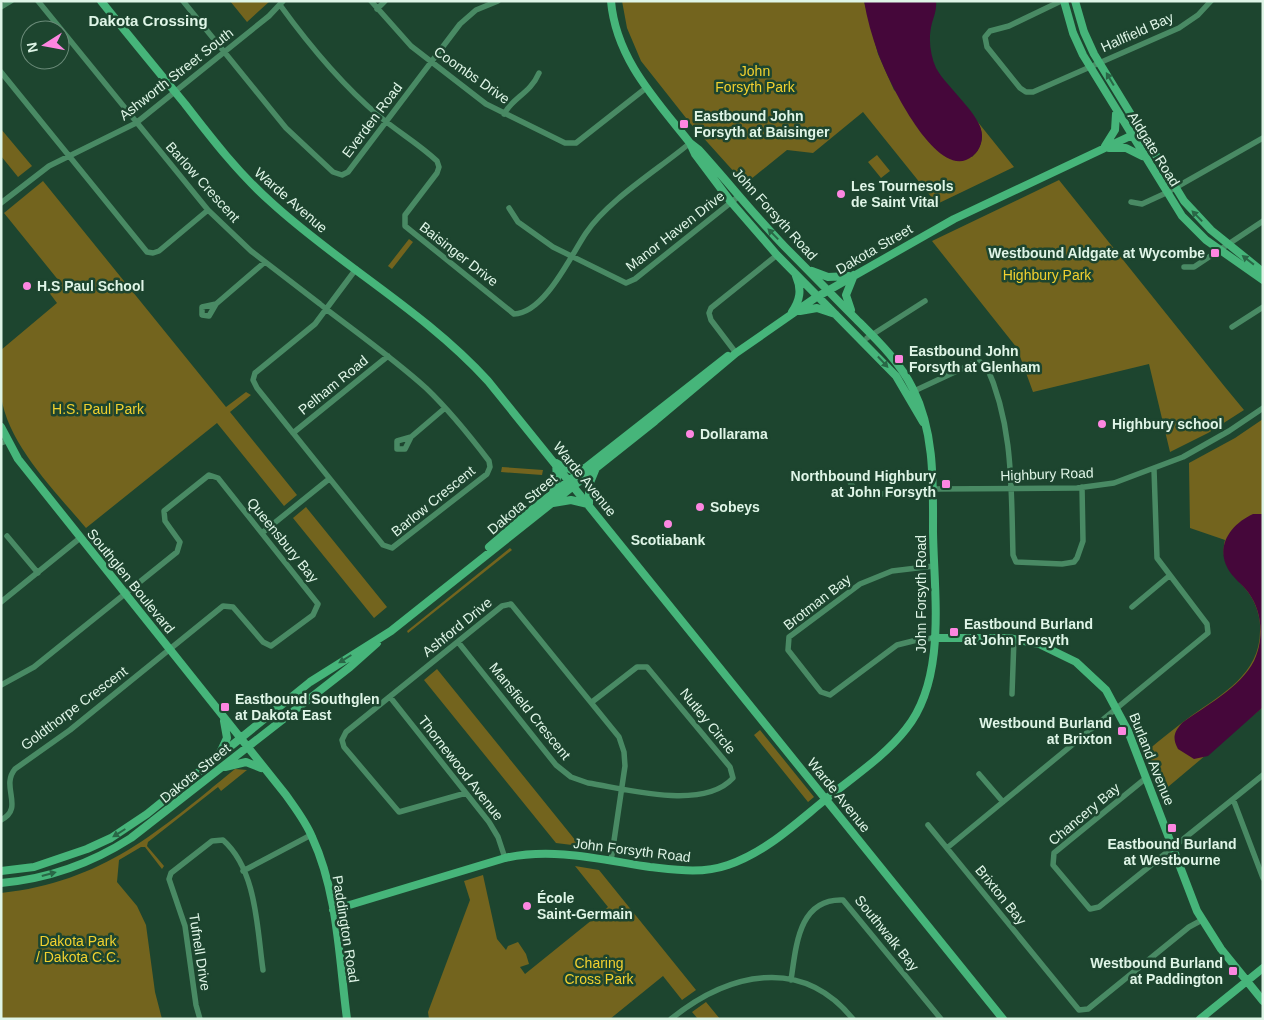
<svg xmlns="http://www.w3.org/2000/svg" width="1264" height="1020" font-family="Arial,sans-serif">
	<rect width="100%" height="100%" fill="#1d452f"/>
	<path fill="#73641e" d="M230,1H270L247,22Z
		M622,1H864L878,54L894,90L972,157C983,146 985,134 977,121L1014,167L937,204L863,112L813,153L787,150L745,184L690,123L641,61L627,28Z
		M1,129L32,166L18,177L1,156Z
		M877,155L890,171L881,178L868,162Z
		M1059,180L1225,387L1244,410L1208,433L1170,452L1149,364L1033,392L1017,348L932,241Z
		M43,181L226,407L246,392L251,395L230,412L297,495L284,506L217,423L86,528C56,492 8,445 1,396C0,381 1,365 1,350L57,303L48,291L59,281L4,213Z
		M409,239L413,242L392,269L388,266Z
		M1263,419V707L1162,792L1147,751C1161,739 1176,727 1191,716C1222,694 1260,674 1260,631C1261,618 1256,603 1248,592C1234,574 1219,565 1225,540L1190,528L1189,463L1235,438Z
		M502,467L543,470L542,475L501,472Z
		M306,507L387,607L374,618L293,518Z
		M510,548L512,550L408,633L407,631Z
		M437,669L580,846L556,843L424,680Z
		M760,730L814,797L808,802L754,735Z
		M235,769L247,770L221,791L218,787L148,842L147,846L164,866L162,869L145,847H141L119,860L117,882L137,906L146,925L155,992L162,1019H1V893C103,882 159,831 235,769Z
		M575,866L599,870L696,990L682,1000L663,976L610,1019H429L428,1012L470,900L464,881L483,875L497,939L506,950L508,946L518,942L526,954L529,964L520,967L525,974L608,907Z
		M706,1002L720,1019H698L692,1012Z"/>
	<path fill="#45073a" d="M864,1H936C937,9 934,16 932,23C928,38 930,54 936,68C946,87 983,116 982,136C982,147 976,156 966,160C932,173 887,78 878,53C872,36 867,19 864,1Z
		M1253,514H1263V707L1208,756L1194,759L1178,749C1172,738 1174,732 1182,723C1205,706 1240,688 1254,661C1264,640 1263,612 1248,592C1242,584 1233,578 1228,569C1215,546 1231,524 1253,514Z"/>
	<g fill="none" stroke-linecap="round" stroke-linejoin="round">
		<path stroke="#498a64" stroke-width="5.5" d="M38,1L208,210L251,251L320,304L326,309C360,335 395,360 426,388C449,410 470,436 489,461L490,467L487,474L392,548L383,545L257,388L253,380L255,373L315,324L356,269
			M183,1L286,128L333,172L342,175L348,172L460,24L476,10L498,1
			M371,1L411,46L486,104L565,143H576L646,88
			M1061,1L1009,26L990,31L985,37L987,47L1020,88L1026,92H1033L1179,28L1198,15L1211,1
			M280,5C309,45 341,84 379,116C398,132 419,144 437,161L439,167L437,173L405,215V226L514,314C545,313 571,255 586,233C608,200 659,169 690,143
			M1,7L11,1
			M377,9L385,1
			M1,72L147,252L153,253L159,251L208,210
			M504,114C513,97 530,94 539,73
			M1131,202L1142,204L1166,193L1263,138
			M1,203L49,166L136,123L269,16L283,1
			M509,208L518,222L553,247L626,283L635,279L739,196
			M1184,267H1194L1263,221
			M216,304L209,316L202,315V307L216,304L265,262
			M1232,327L1263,307
			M867,338L925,301
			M736,353L711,320L709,313L711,308L777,255
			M912,392L972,364L980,362L986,365C1014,426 1011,490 1013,555L1016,562L1062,564L1074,562L1077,558L1083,541L1082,487
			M293,433L388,356
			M411,437L405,449H397V441L411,437L445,408
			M1,443L7,441
			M848,479L856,491L863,495L933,491
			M933,489L1077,488L1114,483L1183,457L1229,431L1263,408
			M262,533L329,479
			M7,536L38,573
			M934,566L892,571L860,584L789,637L788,650L817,687L821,692L830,695L897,645L917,640L934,638
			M1,602L80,538
			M1132,607L1169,576
			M458,642L556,765L571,777L588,783C627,789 703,811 733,778L730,767L647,667H637L592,702
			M1,685L34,667L177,552L180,542L165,521L164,511L209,475L218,478L318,604L313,615L271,646L263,642L233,607L223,606L70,730L15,769C0,787 25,808 1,820
			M1012,694L1014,639
			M390,697L489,822L498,837L505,858
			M979,774L1003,802
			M1146,778L1054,853L1053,865L1090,909L1099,907L1263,775
			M466,793L399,812L344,747L342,740L346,732L502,606L511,604L619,737L624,752L625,766L611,861
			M1233,799L1263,878
			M928,825L1079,1010L1088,1009L1189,927L1202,920
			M947,848L1208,633L1207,624L1157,558L1154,469
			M243,871L311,835
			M791,980C796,948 798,898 843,900L941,1019
			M200,1019L196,1005L185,926L169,879L171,873L212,841L223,840C257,870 257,929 263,970
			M671,1019C728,973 801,955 853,1019"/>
		<path stroke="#46b57a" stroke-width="8" d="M101,1C129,36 157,70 185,104C212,139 239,174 272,203C341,266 424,311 488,381L1003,1019
			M1064,1L1073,33L1083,55L1182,216L1206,240L1263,280
			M1075,1L1084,32L1094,54L1184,201L1211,230L1263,272
			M690,143L695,154L731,202L777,255L896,376L923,422
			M1105,146L1115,130L1116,114
			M1109,148H1126L1142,156
			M812,271L828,277L849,276
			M851,310L846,295L854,275
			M800,311L817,308L835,314
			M792,312C800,300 802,290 796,276
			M1,427L18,459L286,795C295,808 306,822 312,837C338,893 339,959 347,1019
			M558,464L572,470L585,468
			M553,492L557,478L556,463
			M553,503L571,500L588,504
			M589,504V485L596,468
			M489,547L528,513L728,356
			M934,638H1009L1039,644L1076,662L1106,690L1128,731L1197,911L1221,949L1263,1001
			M220,753L227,738L224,721
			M225,767L246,762L261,768
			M1,871L34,867L87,849L111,838L147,814L310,682L391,631L655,421L736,353L815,298L954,219L1141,131
			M1,883C47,879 92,863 131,838L350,667L377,643
			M333,910L505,858C553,847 603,860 650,867C677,870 702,874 728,865C766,852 795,824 826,799C853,777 885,756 906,729C947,678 934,594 933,532C933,484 935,433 913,389C900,362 877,340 856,319C832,295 809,271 785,247C755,216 728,182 699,150L690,143C656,100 616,59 611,1
			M1200,1019L1263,968"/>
	</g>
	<defs><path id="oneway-solid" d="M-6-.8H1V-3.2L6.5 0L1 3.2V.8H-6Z" transform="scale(1.25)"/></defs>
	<g fill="#296746">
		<use href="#oneway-solid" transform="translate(1110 79) rotate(-121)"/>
		<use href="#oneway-solid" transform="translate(1197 216) rotate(-134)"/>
		<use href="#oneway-solid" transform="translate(773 234) rotate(-134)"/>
		<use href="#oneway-solid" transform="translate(1248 260) rotate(-142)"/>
		<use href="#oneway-solid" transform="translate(883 362) rotate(47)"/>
		<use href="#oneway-solid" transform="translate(345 659) rotate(148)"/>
		<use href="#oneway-solid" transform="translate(119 833) rotate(148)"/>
		<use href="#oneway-solid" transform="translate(49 874) rotate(-15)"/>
	</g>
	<g fill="#fd86e1" stroke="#1d452f" stroke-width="2">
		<rect x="679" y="119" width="10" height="10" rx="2.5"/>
		<circle cx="841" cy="194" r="5"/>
		<rect x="1210" y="248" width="10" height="10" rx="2.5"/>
		<circle cx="27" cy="286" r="5"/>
		<rect x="894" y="354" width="10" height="10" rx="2.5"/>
		<circle cx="1102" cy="424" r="5"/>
		<circle cx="690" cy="434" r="5"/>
		<rect x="941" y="479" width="10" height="10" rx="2.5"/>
		<circle cx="700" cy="507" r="5"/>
		<circle cx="668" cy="524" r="5"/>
		<rect x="949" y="627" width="10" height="10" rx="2.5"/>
		<rect x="220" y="702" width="10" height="10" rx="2.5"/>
		<rect x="1117" y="726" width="10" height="10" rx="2.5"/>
		<rect x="1167" y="823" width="10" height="10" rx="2.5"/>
		<circle cx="527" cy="906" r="5"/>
		<rect x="1228" y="966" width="10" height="10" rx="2.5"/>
	</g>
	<g text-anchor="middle" stroke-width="5" stroke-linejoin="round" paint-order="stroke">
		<g font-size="14" fill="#dff5e7" stroke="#1d452f">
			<text transform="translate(1137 32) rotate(-24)" y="5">Hallfield Bay</text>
			<text transform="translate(176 74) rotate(-38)" y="5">Ashworth Street South</text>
			<text transform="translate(472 75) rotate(35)" y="5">Coombs Drive</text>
			<text transform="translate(372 120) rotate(-53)" y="5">Everden Road</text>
			<text transform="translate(1154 149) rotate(58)" y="5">Aldgate Road</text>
			<text transform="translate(203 182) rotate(48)" y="5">Barlow Crescent</text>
			<text transform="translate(291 200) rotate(41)" y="5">Warde Avenue</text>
			<text transform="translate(775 214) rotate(48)" y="5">John Forsyth Road</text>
			<text transform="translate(675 231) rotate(-38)" y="5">Manor Haven Drive</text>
			<text transform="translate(874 249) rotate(-30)" y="5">Dakota Street</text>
			<text transform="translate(459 254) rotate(38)" y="5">Baisinger Drive</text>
			<text transform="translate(333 385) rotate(-39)" y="5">Pelham Road</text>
			<text transform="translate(1047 474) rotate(-2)" y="5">Highbury Road</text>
			<text transform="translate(585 479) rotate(51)" y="5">Warde Avenue</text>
			<text transform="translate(433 501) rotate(-39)" y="5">Barlow Crescent</text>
			<text transform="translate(522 504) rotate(-40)" y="5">Dakota Street</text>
			<text transform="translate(283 540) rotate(51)" y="5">Queensbury Bay</text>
			<text transform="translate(131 581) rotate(51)" y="5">Southglen Boulevard</text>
			<text transform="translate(921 594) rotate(-90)" y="5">John Forsyth Road</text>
			<text transform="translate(817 602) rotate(-38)" y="5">Brotman Bay</text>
			<text transform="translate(457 627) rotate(-39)" y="5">Ashford Drive</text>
			<text transform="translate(74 708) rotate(-37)" y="5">Goldthorpe Crescent</text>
			<text transform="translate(530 711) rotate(51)" y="5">Mansfield Crescent</text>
			<text transform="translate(708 721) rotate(51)" y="5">Nutley Circle</text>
			<text transform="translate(1152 759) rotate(68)" y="5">Burland Avenue</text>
			<text transform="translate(461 768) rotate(52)" y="5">Thornewood Avenue</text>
			<text transform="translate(195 773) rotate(-39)" y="5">Dakota Street</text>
			<text transform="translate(839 795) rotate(51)" y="5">Warde Avenue</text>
			<text transform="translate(1084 814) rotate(-40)" y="5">Chancery Bay</text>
			<text transform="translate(632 850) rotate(7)" y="5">John Forsyth Road</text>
			<text transform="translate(1001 895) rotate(51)" y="5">Brixton Bay</text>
			<text transform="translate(346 929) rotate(81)" y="5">Paddington Road</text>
			<text transform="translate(887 933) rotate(51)" y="5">Southwalk Bay</text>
			<text transform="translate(200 952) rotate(81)" y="5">Tufnell Drive</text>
		</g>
		<g font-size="14" fill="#f2d12f" stroke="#1d452f">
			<text x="755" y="76">John<tspan x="755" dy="16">Forsyth Park</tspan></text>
			<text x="1047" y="280">Highbury Park</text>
			<text x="98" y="414">H.S. Paul Park</text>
			<text x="78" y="946">Dakota Park<tspan x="78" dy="16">/ Dakota C.C.</tspan></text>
			<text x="599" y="968">Charing<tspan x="599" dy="16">Cross Park</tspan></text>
		</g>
		<g font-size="14" font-weight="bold" fill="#dff5e7" stroke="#1d452f" text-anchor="start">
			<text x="694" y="121">Eastbound John<tspan x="694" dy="16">Forsyth at Baisinger</tspan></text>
			<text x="851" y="191">Les Tournesols<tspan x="851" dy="16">de Saint Vital</tspan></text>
			<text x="1205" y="258" text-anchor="end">Westbound Aldgate at Wycombe</text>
			<text x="37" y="291">H.S Paul School</text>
			<text x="909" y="356">Eastbound John<tspan x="909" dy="16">Forsyth at Glenham</tspan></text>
			<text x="1112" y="429">Highbury school</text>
			<text x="700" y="439">Dollarama</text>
			<text x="936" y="481" text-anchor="end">Northbound Highbury<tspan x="936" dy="16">at John Forsyth</tspan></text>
			<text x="710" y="512">Sobeys</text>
			<text x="668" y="545" text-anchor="middle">Scotiabank</text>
			<text x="964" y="629">Eastbound Burland<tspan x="964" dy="16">at John Forsyth</tspan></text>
			<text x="235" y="704">Eastbound Southglen<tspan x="235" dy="16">at Dakota East</tspan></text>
			<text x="1112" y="728" text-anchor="end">Westbound Burland<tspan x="1112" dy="16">at Brixton</tspan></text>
			<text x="1172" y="849" text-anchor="middle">Eastbound Burland<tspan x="1172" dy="16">at Westbourne</tspan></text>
			<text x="537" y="903">École<tspan x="537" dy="16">Saint-Germain</tspan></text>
			<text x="1223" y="968" text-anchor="end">Westbound Burland<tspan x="1223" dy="16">at Paddington</tspan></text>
		</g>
		<g font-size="15" font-weight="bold" fill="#dff5e7" stroke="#1d452f">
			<text x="148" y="26">Dakota Crossing</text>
		</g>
	</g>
	<rect width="1264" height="1020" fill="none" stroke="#dff5e7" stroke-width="5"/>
	<g transform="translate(45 45) rotate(259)"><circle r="24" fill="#1d452f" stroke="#6b8b79"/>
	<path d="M0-4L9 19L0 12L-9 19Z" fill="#fd86e1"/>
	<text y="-8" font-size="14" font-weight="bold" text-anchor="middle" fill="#dff5e7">N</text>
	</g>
</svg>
